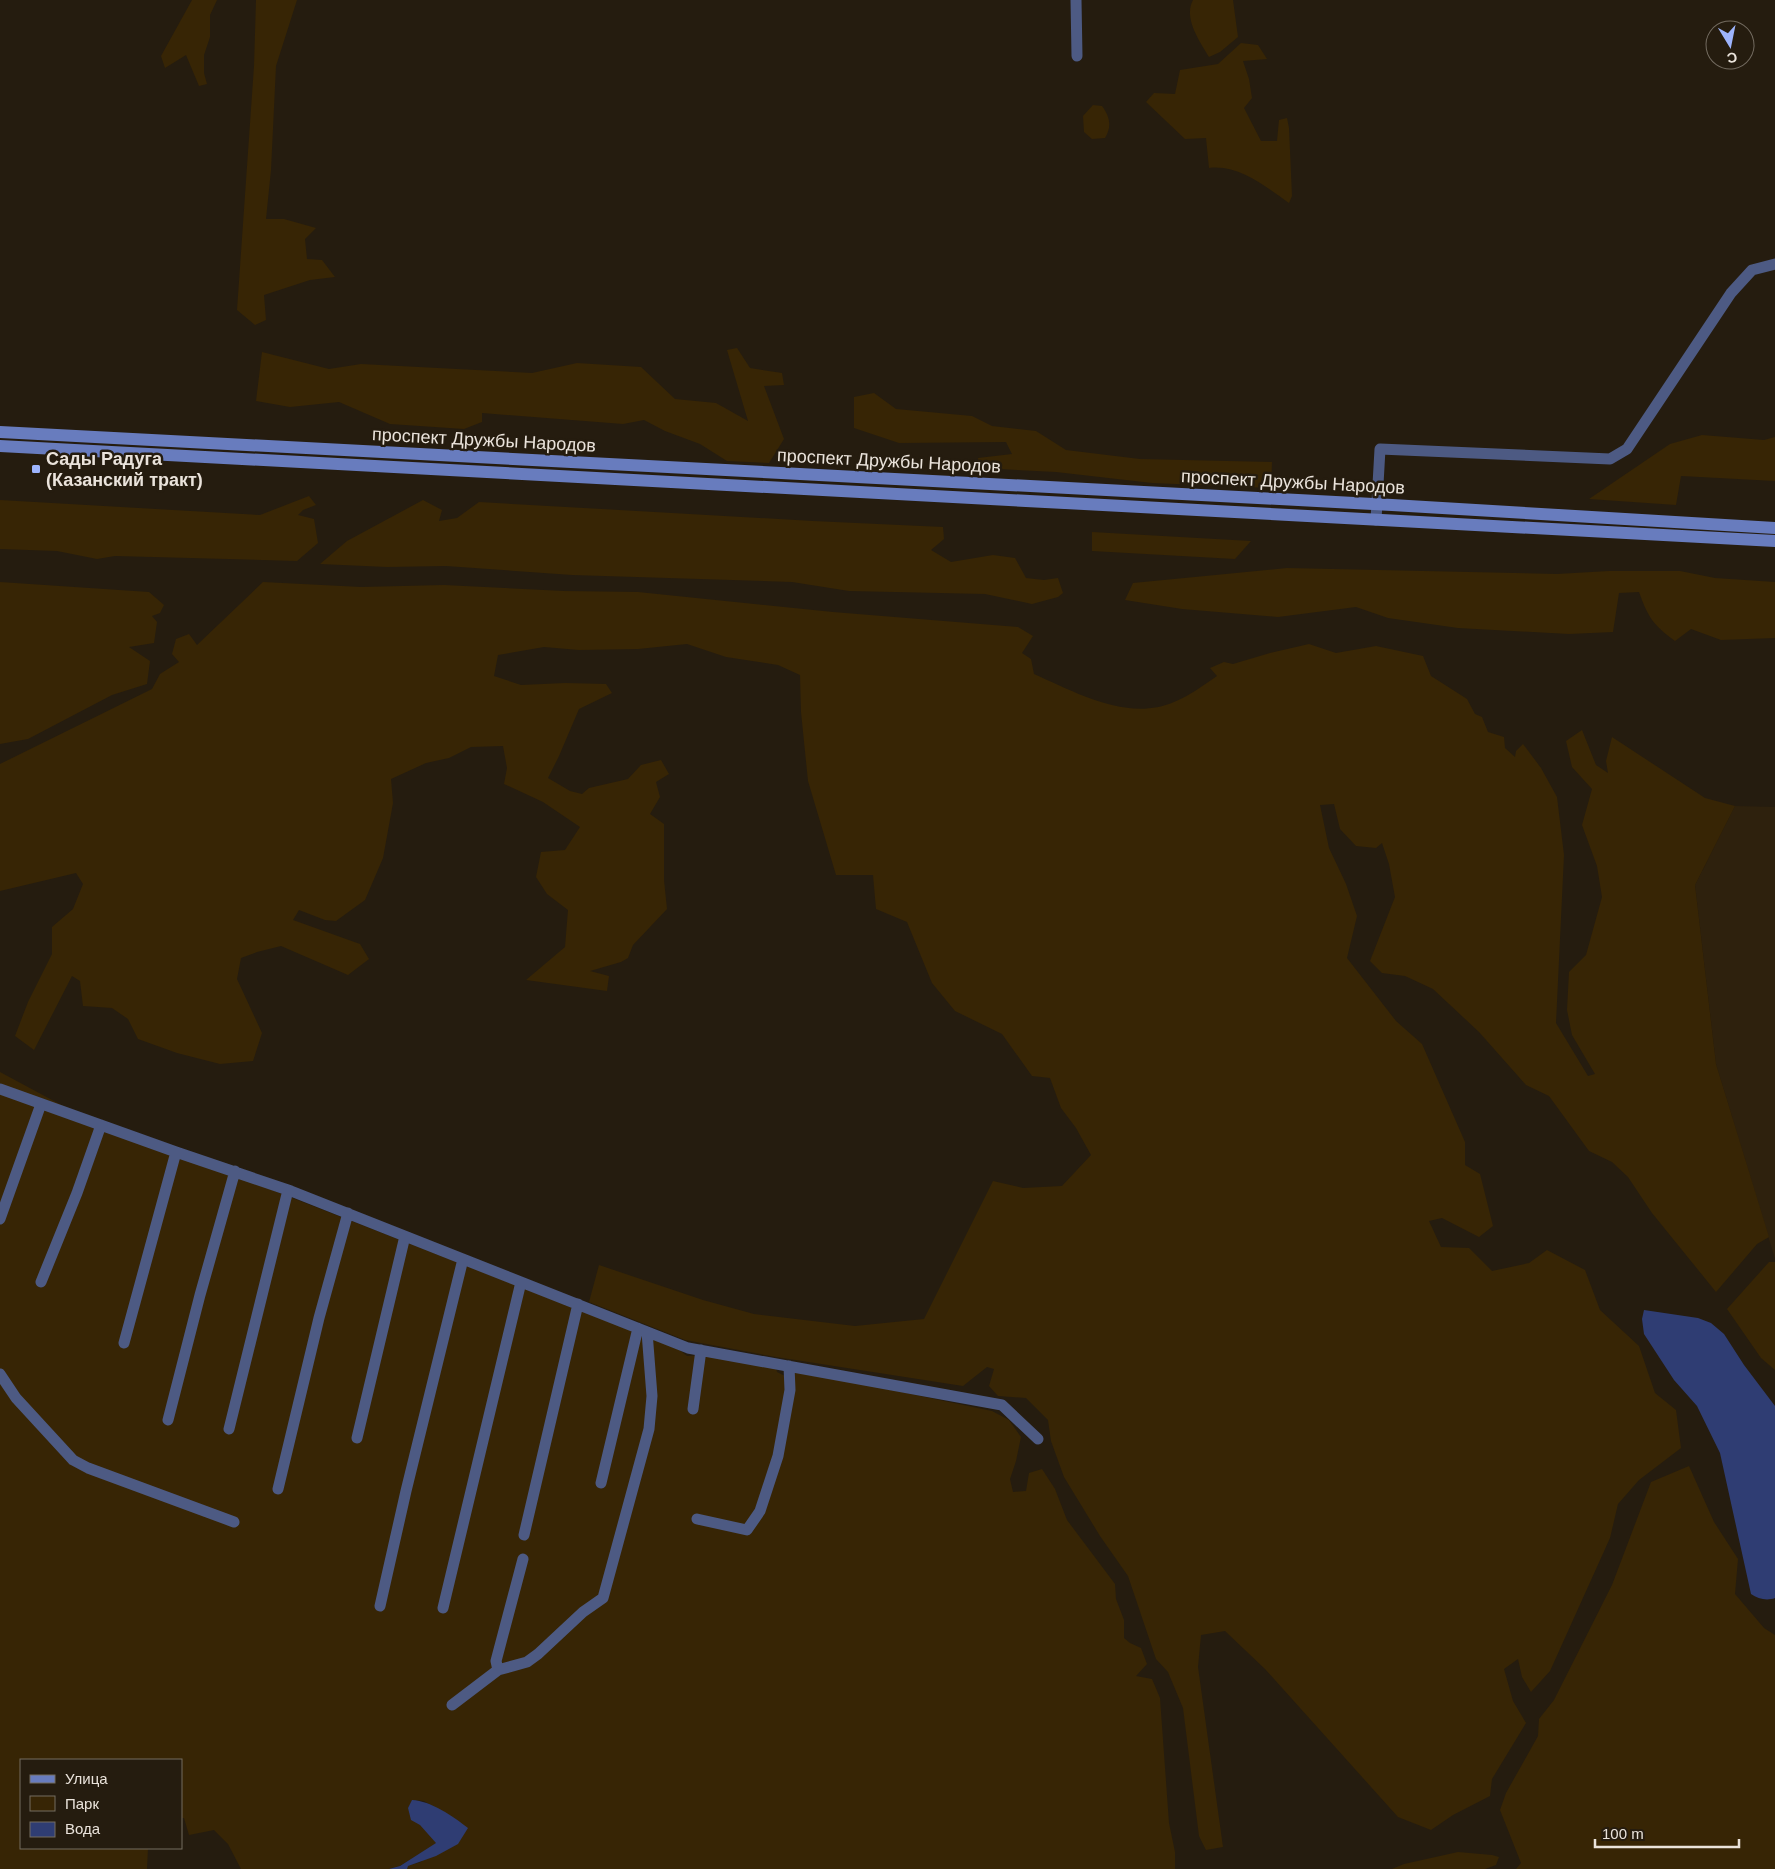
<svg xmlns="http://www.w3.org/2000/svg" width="1775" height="1869" font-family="Helvetica,sans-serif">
	<rect width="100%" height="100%" fill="#251c0f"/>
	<path fill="#2e210d" d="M1735,806L1775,807V1259L1716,1064L1695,885Z"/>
	<path fill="#372505" d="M192,0H217L210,15V37L204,55V73L207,84L199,86L186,55L165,68L161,56Z
		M256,0H297L276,66L271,170L266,219H284L316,228L305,239L307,259L322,260L335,277L310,280L264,295L266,320L255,325L237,310L254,66Z
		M1193,0H1233L1238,37L1220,52L1209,57C1200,42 1183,18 1193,0Z
		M1241,43L1258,45L1267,59L1243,61L1249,79L1252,98L1244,108L1261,141H1277L1279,120L1287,118L1289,128L1292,196L1289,203C1266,187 1239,164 1209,168L1206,138L1185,139L1146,102L1154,93L1175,94L1180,70L1218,64Z
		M1093,105L1102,106C1110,117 1112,126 1105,138L1092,139L1084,132L1083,116Z
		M737,348L750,368L782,373L784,385L764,386L784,439L769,463L727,461L700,444L665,431L644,420L623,424L482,413V422L464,429L390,424L339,402L290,407L256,401L262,352L329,369L361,364L532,373L577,363L641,367L675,399L716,403L748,421L727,350Z
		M874,393L896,409L972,416L992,426L1036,431L1066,450L1140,459L1272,462L1271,488L1152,483L1056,472L979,468L978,458L1012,454L1006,442L899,443L854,428V397Z
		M1702,435L1764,440L1775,437V481L1681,476L1676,505L1589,499L1670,444Z
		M309,496L316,505L303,510L298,515L314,519L318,543L297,561L115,556L97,559L57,551L0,549V500L260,515Z
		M423,500L442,510L439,521L457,518L479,502L813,521L943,527L944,539L931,550L951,562L993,555L1015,558L1026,578L1044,580L1058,578L1063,593L1058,597L1032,604L985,594L849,591L792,582L572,575L446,566L387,567L320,564L347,541Z
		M1092,532L1251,541L1235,559L1092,551Z
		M1287,568L1557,574L1609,571H1680L1715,578L1775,582V638L1721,640L1691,629L1675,641C1653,625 1648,617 1639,592L1619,593L1613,632L1569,634L1458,628L1388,618L1356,607L1278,617L1182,609L1125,600L1133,583Z
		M0,582L149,592L164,605L160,613L152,616L157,622L154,643L129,647L150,661L147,684L112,695L28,739L0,744Z
		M263,582L361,587L444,585L564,591L638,592L833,612L1018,627L1033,636L1022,653L1031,659L1034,674C1077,693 1128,722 1174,702C1189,696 1204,685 1217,676L1210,668L1224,662L1233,664L1270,653L1309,644L1336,653L1376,646L1423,656L1431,676L1467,699L1475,714L1482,717L1488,732L1504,737L1505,748L1515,757L1516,751L1523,744L1541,768L1557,797L1564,855L1556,1023L1588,1076L1595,1074L1572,1035L1567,1010L1569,972L1586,955L1602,897L1597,866L1582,825L1592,789L1572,767L1566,741L1582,730L1596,765L1608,773L1606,761L1612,737L1705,798L1735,806L1695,885L1716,1064L1769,1237L1757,1244L1716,1292L1652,1213L1628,1177L1612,1162L1589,1151L1549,1096L1526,1085L1479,1032L1433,989L1405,976L1382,973L1370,961L1395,897L1389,864L1382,843L1376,848L1356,846L1340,829L1334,804L1320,805L1329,848L1346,884L1357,916L1347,958L1396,1021L1422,1044L1465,1142V1165L1480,1174L1493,1226L1479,1237L1442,1218L1429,1221L1441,1247L1469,1248L1492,1271L1529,1263L1547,1250L1585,1270L1600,1310L1639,1346L1655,1393L1676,1410L1681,1448L1639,1480L1618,1504L1610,1538L1550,1671L1531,1692L1522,1677L1518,1659L1504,1669L1513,1701L1526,1723L1492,1779L1490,1796L1453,1815L1431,1830L1398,1817L1265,1669L1225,1631L1201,1635L1198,1667L1223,1847L1206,1850L1199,1836L1183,1708L1168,1672L1156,1659L1128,1576L1100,1536L1064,1477L1051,1441L1048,1420L1026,1398L998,1396L989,1386L994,1369L987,1367L963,1386L776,1357L685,1340L589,1302L599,1265L703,1300L754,1314L855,1326L924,1319L993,1181L1023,1188L1062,1186L1091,1155L1076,1128L1061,1108L1050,1078L1032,1076L1002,1034L955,1011L932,983L907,922L876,909L873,875H836L808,781L801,712L800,675L778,665L726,657L687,644L638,649L579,650L544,647L498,655L494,676L521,685L565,683L606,684L612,693L579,709L559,756L548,778L570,791L582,794L589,788L628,779L641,765L661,760L669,774L656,782L660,797L650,814L664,824V880L667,909L633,945L628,958L621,962L590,971L609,976L607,991L526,980L565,947L568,910L547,894L536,877L541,852L565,850L580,827L543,802L504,784L507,768L503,746L471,747L449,758L426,763L391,779L393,803L383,858L365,900L336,921L325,920L299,910L293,920L360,944L369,959L348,975L281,946L257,952L241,958L237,979L262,1033L253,1061L220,1064L177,1053L138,1039L128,1019L112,1008L83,1006L80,981L72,976L34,1050L15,1036L28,1002L52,954V927L73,909L83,884L76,873L0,891V764L152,689L160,674L179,662L172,654L176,639L189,634L197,645Z
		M0,1072L80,1115L677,1348L687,1356L707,1355L776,1368L777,1372L785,1376L795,1371C811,1377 827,1377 844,1380L992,1411L1009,1420L1021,1437L1016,1461L1010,1479L1013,1492L1026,1491L1029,1473L1042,1469L1055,1489L1067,1520L1115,1584L1116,1599L1124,1620V1638L1130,1643L1141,1648L1147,1664L1136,1676L1152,1679L1160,1698L1169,1823L1175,1852V1869H407V1866L421,1862L460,1822L424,1801L413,1800L408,1808L420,1824L437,1843L400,1866L389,1869H241L228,1844L214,1830L189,1835L184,1818H181V1760H21V1848H148L147,1869H0Z
		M1769,1262H1775V1370L1761,1358L1727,1309Z
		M1689,1466L1714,1522L1738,1559L1735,1594L1764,1628L1775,1635V1869H1516L1521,1863L1500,1810L1506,1793L1538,1736L1539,1719L1554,1700L1612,1585L1651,1482Z
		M1458,1852L1492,1855L1499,1857L1496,1865L1485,1869H1392L1404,1864Z"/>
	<path fill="#2f3d73" d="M1644,1310L1698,1318L1711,1323L1724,1334L1744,1365L1775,1406V1598C1767,1601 1758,1599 1751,1594L1720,1453L1697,1406L1674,1380L1644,1334L1642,1319Z
		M412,1800C431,1801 453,1816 468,1828L458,1844L436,1856L408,1866L407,1869H389L400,1866L436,1843L420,1825L411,1820L408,1808Z"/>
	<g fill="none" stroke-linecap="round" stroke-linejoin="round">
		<path stroke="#4d5a83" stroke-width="11" d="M1076,0L1077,56
			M1376,520L1380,449L1610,459L1627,449L1731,293L1752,270L1775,264
			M0,1089L176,1152L291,1191L688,1348L1002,1405L1038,1439
			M0,1219L41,1104
			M41,1282L77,1193L101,1125
			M124,1343L176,1152
			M0,1374L16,1398L73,1460L88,1468L234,1522
			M693,1409L701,1350
			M168,1420L200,1295L235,1171
			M229,1429L288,1190
			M357,1438L405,1236
			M601,1483L638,1328
			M278,1489L319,1318L348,1213
			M697,1519L747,1530L760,1511L778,1456L790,1390L789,1366
			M524,1535L578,1304
			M380,1606L406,1491L463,1259
			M443,1608L521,1282
			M498,1670L496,1661L523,1559
			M452,1705L498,1670L527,1662L538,1654L583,1612L603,1598L649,1429L652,1396L647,1332"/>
		<path stroke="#687cbe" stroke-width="12" d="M0,432L1392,505L1775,528
			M0,446L1775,541"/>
	</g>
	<rect fill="#9db4fd" stroke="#251c0f" stroke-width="2" x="31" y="464" width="10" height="10" rx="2.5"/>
	<g text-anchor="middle" stroke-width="5" stroke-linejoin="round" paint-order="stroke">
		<g font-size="18" fill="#eae3db" stroke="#251c0f">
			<text transform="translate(484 440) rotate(3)" y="6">проспект Дружбы Народов</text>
			<text transform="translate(889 461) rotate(3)" y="6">проспект Дружбы Народов</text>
			<text transform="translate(1293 482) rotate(3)" y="6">проспект Дружбы Народов</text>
		</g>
		<g font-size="18" font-weight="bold" fill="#eae3db" stroke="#251c0f" text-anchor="start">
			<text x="46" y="465">Сады Радуга<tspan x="46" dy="21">(Казанский тракт)</tspan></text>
		</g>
	</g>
	<rect x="20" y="1759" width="162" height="90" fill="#251c0f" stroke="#746c61"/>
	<rect x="30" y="1775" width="25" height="8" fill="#687cbe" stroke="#746c61"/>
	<text x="65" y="1784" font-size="15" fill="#eae3db">Улица</text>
	<rect x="30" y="1796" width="25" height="15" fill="#372505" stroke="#746c61"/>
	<text x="65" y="1809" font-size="15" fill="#eae3db">Парк</text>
	<rect x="30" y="1822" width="25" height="15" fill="#2f3d73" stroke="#746c61"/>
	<text x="65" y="1834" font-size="15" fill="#eae3db">Вода</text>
	<g transform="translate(1730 45) rotate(170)"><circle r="24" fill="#251c0f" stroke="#746c61"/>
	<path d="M0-4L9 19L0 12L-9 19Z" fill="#9db4fd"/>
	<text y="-8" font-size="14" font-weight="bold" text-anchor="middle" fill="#eae3db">С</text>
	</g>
	<path d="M1595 1839v8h144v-8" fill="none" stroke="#eae3db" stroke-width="2.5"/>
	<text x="1602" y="1839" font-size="15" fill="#eae3db" stroke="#251c0f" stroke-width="4" paint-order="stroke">100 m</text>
</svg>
